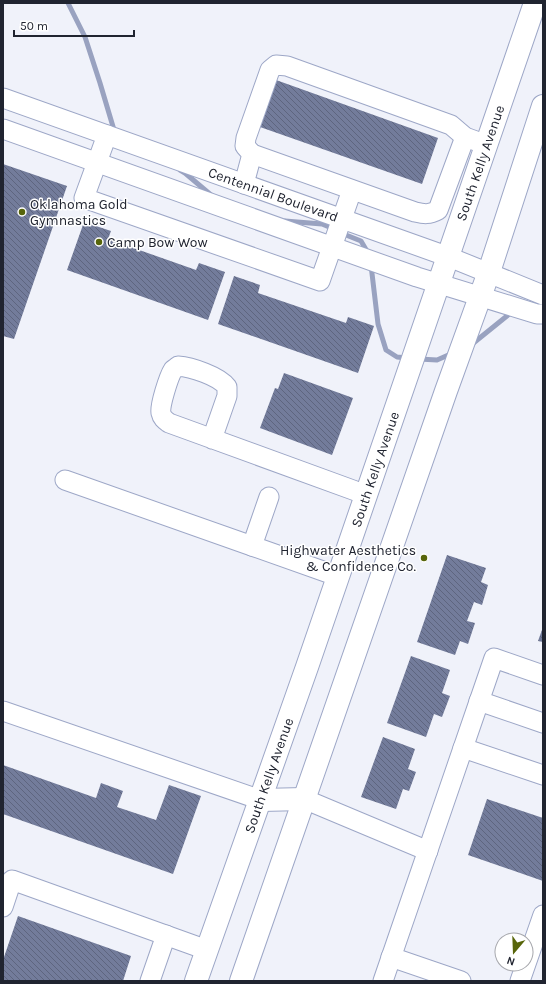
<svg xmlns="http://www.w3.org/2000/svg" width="546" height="984" font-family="Karla,sans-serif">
	<defs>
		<pattern id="building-back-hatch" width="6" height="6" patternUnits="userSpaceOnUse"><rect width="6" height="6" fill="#737c9b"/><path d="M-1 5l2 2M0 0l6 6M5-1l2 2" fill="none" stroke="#5e657f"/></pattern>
	</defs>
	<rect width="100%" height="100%" fill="#f0f2fa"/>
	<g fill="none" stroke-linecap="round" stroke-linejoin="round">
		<path stroke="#99a2c0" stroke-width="5" d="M68,3L85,37L100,83L114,130L117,133
			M180,170L185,173L211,195
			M285,221L322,224L334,229
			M341,233L361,241L368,253
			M371,265L378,324L386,350L397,357L407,358
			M471,345L513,311
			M419,359L437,360L453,353"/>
	</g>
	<path fill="url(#building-back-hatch)" d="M276,80L438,138L422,184L260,127Z
		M3,164L67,186L14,339L3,336Z
		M84,222L111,231L108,239L196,270L199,263L225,272L208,320L67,270Z
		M234,276L260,285L258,293L346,323L348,317L374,326L358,373L218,324Z
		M284,373L353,398L332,455L260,428L275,388L278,389Z
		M447,555L486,568L481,582L488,585L482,605L474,602L467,621L475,623L468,644L460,641L455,655L417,642Z
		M543,627V642L538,641Z
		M411,656L450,670L442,693L450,696L442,717L434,714L426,737L387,723Z
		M383,737L415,749L408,769L416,772L409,791L403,789L396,809L361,797Z
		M3,765L96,798L101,783L123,791L117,807L156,820L169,785L201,796L173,874L3,814Z
		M487,799L543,818V881L468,855Z
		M18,916L131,956L123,981H3V960Z"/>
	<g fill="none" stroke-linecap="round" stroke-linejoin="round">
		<g stroke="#9da7c7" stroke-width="21">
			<g id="minor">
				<path id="s1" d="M3,98L449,257L543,295"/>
				<path d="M3,129L417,277L537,314H543"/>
				<path d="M107,135L84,198L320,281L352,190"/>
				<path d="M252,154L415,212C424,214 429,215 438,210L465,137"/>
				<path d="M244,184L252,154L245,146L246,138L270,70L276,65L287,66L451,125L465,137L487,145"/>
				<path d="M212,439L227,396V387C219,376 191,367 178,366C176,368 174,369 173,370C169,376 159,407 161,413C162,418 165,420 169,423L353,490L366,495"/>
				<path d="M65,480L252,546"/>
				<path d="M269,497L252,546L337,576"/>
				<path d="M479,701L543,723"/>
				<path d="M3,711L261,800"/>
				<path d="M463,748L543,775"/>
				<path d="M304,799L428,851"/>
				<path d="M3,907L12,880L207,950"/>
				<path d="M391,957L461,981"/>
				<path d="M150,981L166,935"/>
				<path d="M383,981L494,658L543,675"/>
				<path d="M520,981L543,915"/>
			</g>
		</g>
		<g stroke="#9da7c7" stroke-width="24">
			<g id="major">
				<path d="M261,800L304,799"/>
				<path id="s2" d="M196,981L307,667L535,3"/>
				<path d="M241,981L446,391L489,272L543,106"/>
			</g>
		</g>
		<use href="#minor" stroke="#fff" stroke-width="19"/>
		<use href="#major" stroke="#fff" stroke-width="22"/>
	</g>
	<g fill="#57650a" stroke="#fff" stroke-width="1.5">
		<circle cx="22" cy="212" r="4"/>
		<circle cx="99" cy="242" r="4"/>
		<circle cx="424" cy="558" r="4"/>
	</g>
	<g text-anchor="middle" stroke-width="3" stroke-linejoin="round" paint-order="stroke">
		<g font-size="14" fill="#202430" stroke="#fff">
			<text dy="5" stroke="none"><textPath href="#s2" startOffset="866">South Kelly Avenue</textPath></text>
			<text dy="5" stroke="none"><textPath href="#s1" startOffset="287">Centennial Boulevard</textPath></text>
			<text dy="5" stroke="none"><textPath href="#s2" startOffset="542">South Kelly Avenue</textPath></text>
			<text dy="5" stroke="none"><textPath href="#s2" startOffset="218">South Kelly Avenue</textPath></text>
		</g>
		<g font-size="14" fill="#202430" stroke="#fff" text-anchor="start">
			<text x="30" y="209">Oklahoma Gold<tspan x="30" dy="16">Gymnastics</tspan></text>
			<text x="107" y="247">Camp Bow Wow</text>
			<text x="416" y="555" text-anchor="end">Highwater Aesthetics<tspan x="416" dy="16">&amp; Confidence Co.</tspan></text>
		</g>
	</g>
	<rect width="546" height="984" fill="none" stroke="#202430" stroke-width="8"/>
	<g transform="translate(514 952) rotate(199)"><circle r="19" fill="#ffffff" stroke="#a6a7ac"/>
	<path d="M0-3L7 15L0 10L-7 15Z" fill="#57650a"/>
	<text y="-6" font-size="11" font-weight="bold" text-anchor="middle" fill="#202430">N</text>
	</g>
	<path d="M14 30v6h120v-6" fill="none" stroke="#202430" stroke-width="2"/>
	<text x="20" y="30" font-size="12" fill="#202430" stroke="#ffffff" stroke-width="3" paint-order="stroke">50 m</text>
</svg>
